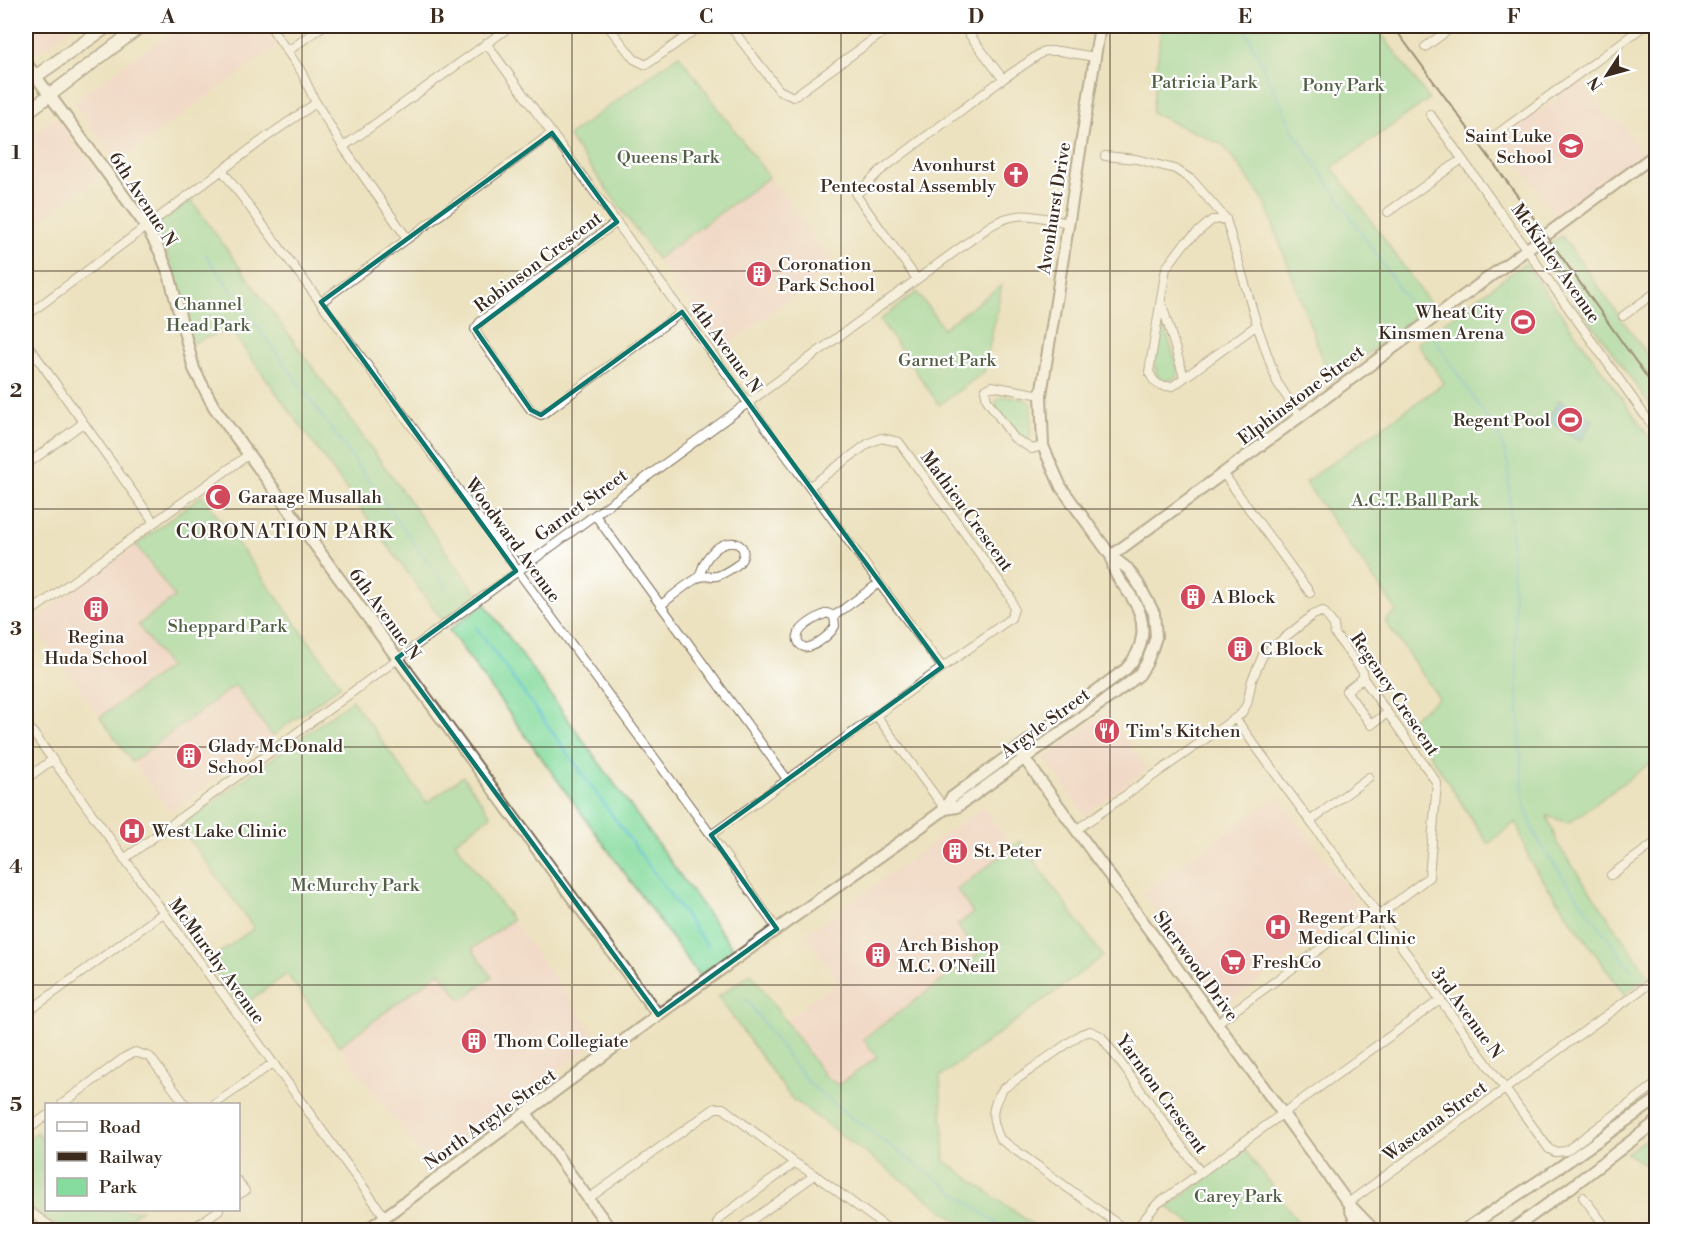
<svg xmlns="http://www.w3.org/2000/svg" width="1682" height="1256" font-family="'Libre Bodoni',serif">
	<rect width="100%" height="100%" fill="#fff"/>
	<filter id="ink" filterUnits="userSpaceOnUse"><feTurbulence type="fractalNoise" baseFrequency=".0167" numOctaves="2"/><feDisplacementMap in="SourceGraphic" scale="12" xChannelSelector="R" yChannelSelector="G"/><feConvolveMatrix kernelMatrix="1 2 1 2 8 2 1 2 1" color-interpolation-filters="sRGB"/></filter>
	<filter id="wash" filterUnits="userSpaceOnUse"><feTurbulence type="fractalNoise" baseFrequency=".008" numOctaves="4" result="noise"/><feDisplacementMap in="SourceGraphic" scale="24" xChannelSelector="R" yChannelSelector="G"/><feGaussianBlur stdDeviation="1.35" result="paint"/><feColorMatrix in="noise" values="0 0 0 0 0 0 0 0 0 0 0 0 0 0 0 0 0 1.4 0 .05"/><feComposite in="paint" operator="in"/></filter>
	<g filter="url(#wash)">
		<rect width="100%" height="100%" fill="#ece2c0"/>
		<path fill="#f7cfd2" d="M26,26H74L32,56L26,48Z
			M178,26H261L277,47L116,162L73,102Z
			M1581,81L1611,122L1617,118L1642,153L1559,213H1554L1500,139Z
			M55,116L99,177L26,231V138Z
			M769,177L835,266L722,349L657,259Z
			M136,545L175,597L169,667L100,717L31,622Z
			M235,684L272,736L170,812L132,762Z
			M1106,713L1147,769L1085,815L1044,758Z
			M1278,795L1360,907L1225,1006L1143,893Z
			M983,807L1031,872L958,925L978,954L863,1038L877,1057L838,1085L824,1075L786,1019L838,981L805,935Z
			M512,920L599,1040L428,1165L339,1046Z"/>
		<path fill="#86db9e" stroke="#60825e" stroke-width="1.5" d="M1161,26H1376L1429,99L1332,168L1340,177L1431,305L1331,381L1264,200L1223,145L1152,113Z
			M679,55L769,177L657,259L568,136Z
			M191,200L477,594L442,620L235,336L224,331L190,344C186,313 180,285 168,257C164,246 152,234 159,223Z
			M1562,236L1656,367V413L1542,255V249Z
			M1525,263L1656,446V759L1569,823L1547,816L1558,845L1649,976L1624,994L1530,862L1516,822L1488,844L1408,721L1439,698L1385,621L1397,611L1305,482L1444,383L1417,343Z
			M1002,285L984,372L939,405L880,320L917,292L943,328Z
			M1164,327L1166,329L1178,370L1177,376C1173,380 1169,382 1163,380C1148,376 1159,341 1160,329Z
			M1002,396L1024,399L1031,403V434L1027,440L1020,439L996,408V401Z
			M202,495L341,685L272,736L235,685L132,762L100,717L169,667L138,625L175,597L136,545Z
			M485,604L734,950L699,976L449,630Z
			M352,700L427,803L463,776L491,815L455,842L512,920L472,949L492,977L461,1000L440,972L339,1046L287,974L241,1007L208,961L254,928L180,826Z
			M1020,841L1103,956L940,1077L945,1161L1040,1230H970L791,1098L718,997L751,973L824,1075L838,1085L877,1057L863,1039L978,954L957,925L973,913L957,890Z
			M37,1132L46,1145V1210H141L113,1230H63L26,1204V1141Z
			M1656,1133V1176L1649,1167L1626,1153Z
			M1245,1150L1304,1230H1200L1168,1207Z"/>
		<path fill="#54bbd2" stroke="#487278" stroke-width="1.5" d="M1559,400L1593,419L1581,441L1547,421Z"/>
		<g fill="none" stroke-linecap="round" stroke-linejoin="round">
			<path stroke="#54bbd2" stroke-width="2" d="M1244,26L1293,131L1411,306
				M205,254L448,590
				M1435,340L1499,436L1504,450L1508,466L1522,780L1523,800L1532,828L1541,845L1558,870L1631,970
				M476,627L707,946
				M745,998L795,1066L812,1086L847,1114L1006,1230"/>
		</g>
	</g>
	<g filter="url(#ink)">
		<g fill="none" stroke-linecap="round" stroke-linejoin="round">
			<g stroke="#796a57" stroke-width="10">
				<path id="street" d="M270,26L301,71L314,99L343,147L407,238
					M608,26L634,59L646,65L701,26
					M730,26L779,90L793,97L892,26
					M963,26L1003,79
					M486,43L879,583L942,667
					M1425,47L1454,26
					M288,51L323,26
					M1430,114L1656,431
					M1493,137L1644,26
					M343,147L511,26
					M1105,156L1136,159L1175,169L1192,180L1226,219L1257,325L1277,382L1300,417
					M222,170L370,369L711,835L777,929
					M1388,212L1462,159
					M1226,219L1212,220L1184,244L1166,268L1149,372C1155,385 1159,387 1173,386L1257,325
					M617,222L481,321L475,329L481,340L531,410L541,415L550,409L682,312
					M917,279L856,195L880,171L1003,79L1044,51H1059L1095,57
					M1161,301L1184,377
					M321,302L552,133
					M26,316L268,136L316,103
					M1623,316L1656,292
					M26,342L154,522
					M1041,395L992,386L985,390L987,400L1014,438L1032,449L1043,446
					M26,465L83,423
					M1223,473L1310,593
					M595,515L787,779
					M661,605C670,598 689,582 698,578C704,575 711,577 717,576C724,574 731,569 737,565C757,547 727,528 706,560C703,565 701,572 699,577
					M827,613L834,616C834,619 835,623 835,626C832,633 812,650 804,647C801,646 799,644 798,641C794,628 818,617 827,613Z
					M26,615L248,455
					M834,616L879,583
					M1363,678L1346,691L1371,725L1387,713
					M876,715L945,809
					M1235,718L1549,1149L1555,1152L1566,1151L1656,1084
					M26,723L385,1217
					M26,779L52,760
					M1310,821L1369,777
					M1076,830L1241,714L1247,704L1252,680L1263,655L1313,615L1323,611L1334,625L1335,634L1363,672V678L1437,783L1429,877L1378,916
					M711,835L1011,618L1014,609L1010,596L899,442L881,438L869,443L809,487
					M124,859L990,226C1019,208 1037,217 1069,223
					M1611,875L1656,842
					M26,890L28,894L26,895
					M26,1013L163,913
					M1217,1023L1374,910
					M62,1104L125,1057L135,1052L150,1057L185,1104
					M215,1104L273,1063
					M26,1131L46,1116
					M238,1181L245,1191L238,1195
					M1583,1197L1608,1230
					M588,1199L715,1108H723L795,1163L815,1175L890,1230
					M1348,1203L1656,979
					M26,1209L56,1230
					M190,1230L219,1210
					M720,1230L717,1223L721,1217L795,1163
					M738,1230L815,1175
					M1126,1230L1000,1139C991,1119 990,1108 1003,1089L1081,1034L1090,1031L1101,1036L1201,1173
					M1135,1230L1157,1204L1163,1200L1440,1000"/>
			</g>
			<g stroke="#796a57" stroke-width="14">
				<path id="secondary" d="M26,63L146,226L160,252L169,274L194,369L214,407L658,1015
					M1111,556L1656,154
					M1021,754L1348,1203L1374,1230
					M945,809L957,807L1125,686L1139,675L1146,664L1152,649L1156,637L1154,613L1139,585L1128,569L1111,556L1061,487L1043,446L1041,395L1100,26
					M526,1113L611,1230
					M1350,1209L1360,1230
					M367,1230L658,1015L777,929L907,837L945,809L951,798L1126,669C1144,650 1148,624 1134,601C1129,591 1120,583 1116,574C1113,568 1113,561 1111,556
					M1464,1230L1557,1169L1656,1100
					M1512,1230L1570,1188L1656,1122"/>
			</g>
			<g stroke="#796a57" stroke-width="15">
				<path id="primary" d="M26,83L108,26
					M26,113L141,26"/>
			</g>
			<use href="#street" stroke="#fff" stroke-width="8"/>
			<use href="#secondary" stroke="#fff" stroke-width="10"/>
			<use href="#primary" stroke="#fff" stroke-width="12"/>
			<path stroke="#3b2a1e" stroke-width="2" d="M1393,26L1546,235L1656,390"/>
		</g>
	</g>
	<path d="M0 0H1682V1256H0ZM552,133L617,222L475,329L531,410L541,415L682,312L942,667L711,835L777,929L658,1015L397,658L516,571L321,302Z" fill="#ece2c0" fill-opacity=".55" fill-rule="evenodd"/>
	<path fill="none" stroke="#0f766e" stroke-width="4.5" stroke-linejoin="round" d="M552,133L617,222L475,329L531,410L541,415L682,312L942,667L711,835L777,929L658,1015L397,658L516,571L321,302Z"/>
	<path fill="none" stroke="#3b2a1e" stroke-width="1.5" stroke-opacity="0.55" d="M302,26V1230M572,26V1230M841,26V1230M1110,26V1230M1380,26V1230M26,271H1656M26,509H1656M26,747H1656M26,985H1656"/>
	<defs>
		<g id="school-disc" transform="scale(1.35)"><circle r="9.5" fill="#d1495b" stroke="#fff"/><path d="M0-5L7-2L0 1L-7-2ZM-4 1L0 2.5L4 1V4Q0 6-4 4Z" fill="#fff"/></g>
		<g id="church-disc" transform="scale(1.35)"><circle r="9.5" fill="#d1495b" stroke="#fff"/><path d="M-1.2-6h2.4v3.5h3.3v2.4h-3.3V6h-2.4V-.1h-3.3v-2.4h3.3Z" fill="#fff"/></g>
		<g id="building-disc" transform="scale(1.35)"><circle r="9.5" fill="#d1495b" stroke="#fff"/><path d="M-4-6H4V6H1V3H-1V6H-4ZM-2.5-4.3h1.7v1.8h-1.7ZM.8-4.3h1.7v1.8H.8ZM-2.5-1h1.7V.8h-1.7ZM.8-1h1.7V.8H.8Z" fill="#fff"/></g>
		<g id="stadium-disc" transform="scale(1.35)"><circle r="9.5" fill="#d1495b" stroke="#fff"/><path d="M0-5a6.5 5 0 1 0 0 10a6.5 5 0 1 0 0-10ZM-3.5-1.8h7v3.6h-7Z" fill="#fff"/></g>
		<g id="mosque-disc" transform="scale(1.35)"><circle r="9.5" fill="#d1495b" stroke="#fff"/><path d="M3.5-4.9A6 6 0 1 0 3.5 4.9A5 5 0 1 1 3.5-4.9Z" fill="#fff"/></g>
		<g id="restaurant-disc" transform="scale(1.35)"><circle r="9.5" fill="#d1495b" stroke="#fff"/><path d="M-5-6h1v4h1v-4h1v4h1v-4h1v5L-1.5 .5V6h-2V.5L-5-1ZM5-6V6H3V1.5H1.5Q1.5-4 5-6Z" fill="#fff"/></g>
		<g id="hospital-disc" transform="scale(1.35)"><circle r="9.5" fill="#d1495b" stroke="#fff"/><path d="M-5-5h3v3.5h4V-5h3V5h-3V1.5h-4V5h-3Z" fill="#fff"/></g>
		<g id="supermarket-disc" transform="scale(1.35)"><circle r="9.5" fill="#d1495b" stroke="#fff"/><path d="M-6-5.5h2.5l.6 2H6L4.5 2H-2.5L-4.4-4H-6ZM-1.5 3.2a1.3 1.3 0 1 0 .1 0ZM3 3.2a1.3 1.3 0 1 0 .1 0Z" fill="#fff"/></g>
	</defs>
	<g fill-rule="evenodd">
		<use href="#school-disc" x="1571" y="146"/>
		<use href="#church-disc" x="1016" y="175"/>
		<use href="#building-disc" x="759" y="274"/>
		<use href="#stadium-disc" x="1523" y="322"/>
		<use href="#stadium-disc" x="1570" y="420"/>
		<use href="#mosque-disc" x="218" y="497"/>
		<use href="#building-disc" x="1193" y="597"/>
		<use href="#building-disc" x="96" y="609"/>
		<use href="#building-disc" x="1240" y="649"/>
		<use href="#restaurant-disc" x="1107" y="731"/>
		<use href="#building-disc" x="189" y="756"/>
		<use href="#hospital-disc" x="132" y="831"/>
		<use href="#building-disc" x="955" y="851"/>
		<use href="#hospital-disc" x="1278" y="927"/>
		<use href="#building-disc" x="878" y="955"/>
		<use href="#supermarket-disc" x="1233" y="962"/>
		<use href="#building-disc" x="474" y="1041"/>
	</g>
	<g text-anchor="middle" stroke-width="4.5" stroke-linejoin="round" paint-order="stroke">
		<g font-size="18" fill="#525f44" stroke="#fff">
			<text x="1204" y="88">Patricia Park</text>
			<text x="1343" y="91">Pony Park</text>
			<text x="668" y="163">Queens Park</text>
			<text x="208" y="310">Channel<tspan x="208" dy="21">Head Park</tspan></text>
			<text x="947" y="366">Garnet Park</text>
			<text x="1415" y="506">A.C.T. Ball Park</text>
			<text x="227" y="632">Sheppard Park</text>
			<text x="355" y="891">McMurchy Park</text>
			<text x="1238" y="1202">Carey Park</text>
		</g>
		<g font-size="18" fill="#3b2a1e" stroke="#fff" text-anchor="start">
			<text x="1552" y="142" text-anchor="end">Saint Luke<tspan x="1552" dy="21">School</tspan></text>
			<text x="996" y="171" text-anchor="end">Avonhurst<tspan x="996" dy="21">Pentecostal Assembly</tspan></text>
			<text x="778" y="270">Coronation<tspan x="778" dy="21">Park School</tspan></text>
			<text x="1504" y="318" text-anchor="end">Wheat City<tspan x="1504" dy="21">Kinsmen Arena</tspan></text>
			<text x="1550" y="426" text-anchor="end">Regent Pool</text>
			<text x="238" y="503">Garaage Musallah</text>
			<text x="1212" y="603">A Block</text>
			<text x="96" y="643" text-anchor="middle">Regina<tspan x="96" dy="21">Huda School</tspan></text>
			<text x="1260" y="655">C Block</text>
			<text x="1126" y="737">Tim's Kitchen</text>
			<text x="208" y="752">Glady McDonald<tspan x="208" dy="21">School</tspan></text>
			<text x="152" y="837">West Lake Clinic</text>
			<text x="974" y="857">St. Peter</text>
			<text x="1298" y="923">Regent Park<tspan x="1298" dy="21">Medical Clinic</tspan></text>
			<text x="898" y="951">Arch Bishop<tspan x="898" dy="21">M.C. O'Neill</tspan></text>
			<text x="1252" y="968">FreshCo</text>
			<text x="494" y="1047">Thom Collegiate</text>
		</g>
		<g font-size="18" fill="#3b2a1e" stroke="#fff">
			<text transform="translate(143 199) rotate(57)" y="6">6th Avenue N</text>
			<text transform="translate(1054 208) rotate(-81)" y="6">Avonhurst Drive</text>
			<text transform="translate(538 262) rotate(-37)" y="6">Robinson Crescent</text>
			<text transform="translate(1556 263) rotate(55)" y="6">McKinley Avenue</text>
			<text transform="translate(726 347) rotate(54)" y="6">4th Avenue N</text>
			<text transform="translate(1301 395) rotate(-37)" y="6">Elphinstone Street</text>
			<text transform="translate(581 505) rotate(-36)" y="6">Garnet Street</text>
			<text transform="translate(967 511) rotate(54)" y="6">Mathieu Crescent</text>
			<text transform="translate(513 540) rotate(54)" y="6">Woodward Avenue</text>
			<text transform="translate(385 614) rotate(54)" y="6">6th Avenue N</text>
			<text transform="translate(1395 694) rotate(56)" y="6">Regency Crescent</text>
			<text transform="translate(1045 723) rotate(-36)" y="6">Argyle Street</text>
			<text transform="translate(217 961) rotate(54)" y="6">McMurchy Avenue</text>
			<text transform="translate(1196 966) rotate(54)" y="6">Sherwood Drive</text>
			<text transform="translate(1467 1013) rotate(54)" y="6">3rd Avenue N</text>
			<text transform="translate(1162 1094) rotate(54)" y="6">Yarnton Crescent</text>
			<text transform="translate(490 1119) rotate(-36)" y="6">North Argyle Street</text>
			<text transform="translate(1435 1121) rotate(-36)" y="6">Wascana Street</text>
		</g>
		<g font-size="20" letter-spacing="1.5" fill="#3b2a1e" stroke="#fff">
			<text x="285" y="538">CORONATION PARK</text>
		</g>
	</g>
	<rect width="1682" height="1256" fill="none" stroke="#fff" stroke-width="66"/>
	<rect x="45" y="1103" width="195" height="108" fill="#ffffff" stroke="#b1aaa5" stroke-width="1.5"/>
	<rect x="57" y="1122" width="30" height="9" fill="#ffffff" stroke="#b1aaa5" stroke-width="1.5"/>
	<text x="99" y="1133" font-size="18" fill="#3b2a1e">Road</text>
	<rect x="57" y="1152" width="30" height="9" fill="#3b2a1e" stroke="#b1aaa5" stroke-width="1.5"/>
	<text x="99" y="1163" font-size="18" fill="#3b2a1e">Railway</text>
	<rect x="57" y="1178" width="30" height="18" fill="#86db9e" stroke="#b1aaa5" stroke-width="1.5"/>
	<text x="99" y="1193" font-size="18" fill="#3b2a1e">Park</text>
	<g transform="translate(1607 75) rotate(234)" stroke="#ffffff" stroke-width="4.5" paint-order="stroke">
	<path d="M0-4.5L10 22L0 15L-10 22Z" fill="#3b2a1e"/>
	<text y="-9" font-size="16" font-weight="bold" text-anchor="middle" fill="#3b2a1e">N</text>
	</g>
	<rect x="33" y="33" width="1616" height="1190" fill="none" stroke="#3b2a1e" stroke-width="2"/>
	<g font-size="20" text-anchor="middle" font-weight="bold" fill="#3b2a1e">
		<text x="168" y="23">A</text>
		<text x="437" y="23">B</text>
		<text x="706" y="23">C</text>
		<text x="976" y="23">D</text>
		<text x="1245" y="23">E</text>
		<text x="1514" y="23">F</text>
		<text x="16" y="159">1</text>
		<text x="16" y="397">2</text>
		<text x="16" y="635">3</text>
		<text x="16" y="873">4</text>
		<text x="16" y="1111">5</text>
	</g>
</svg>
